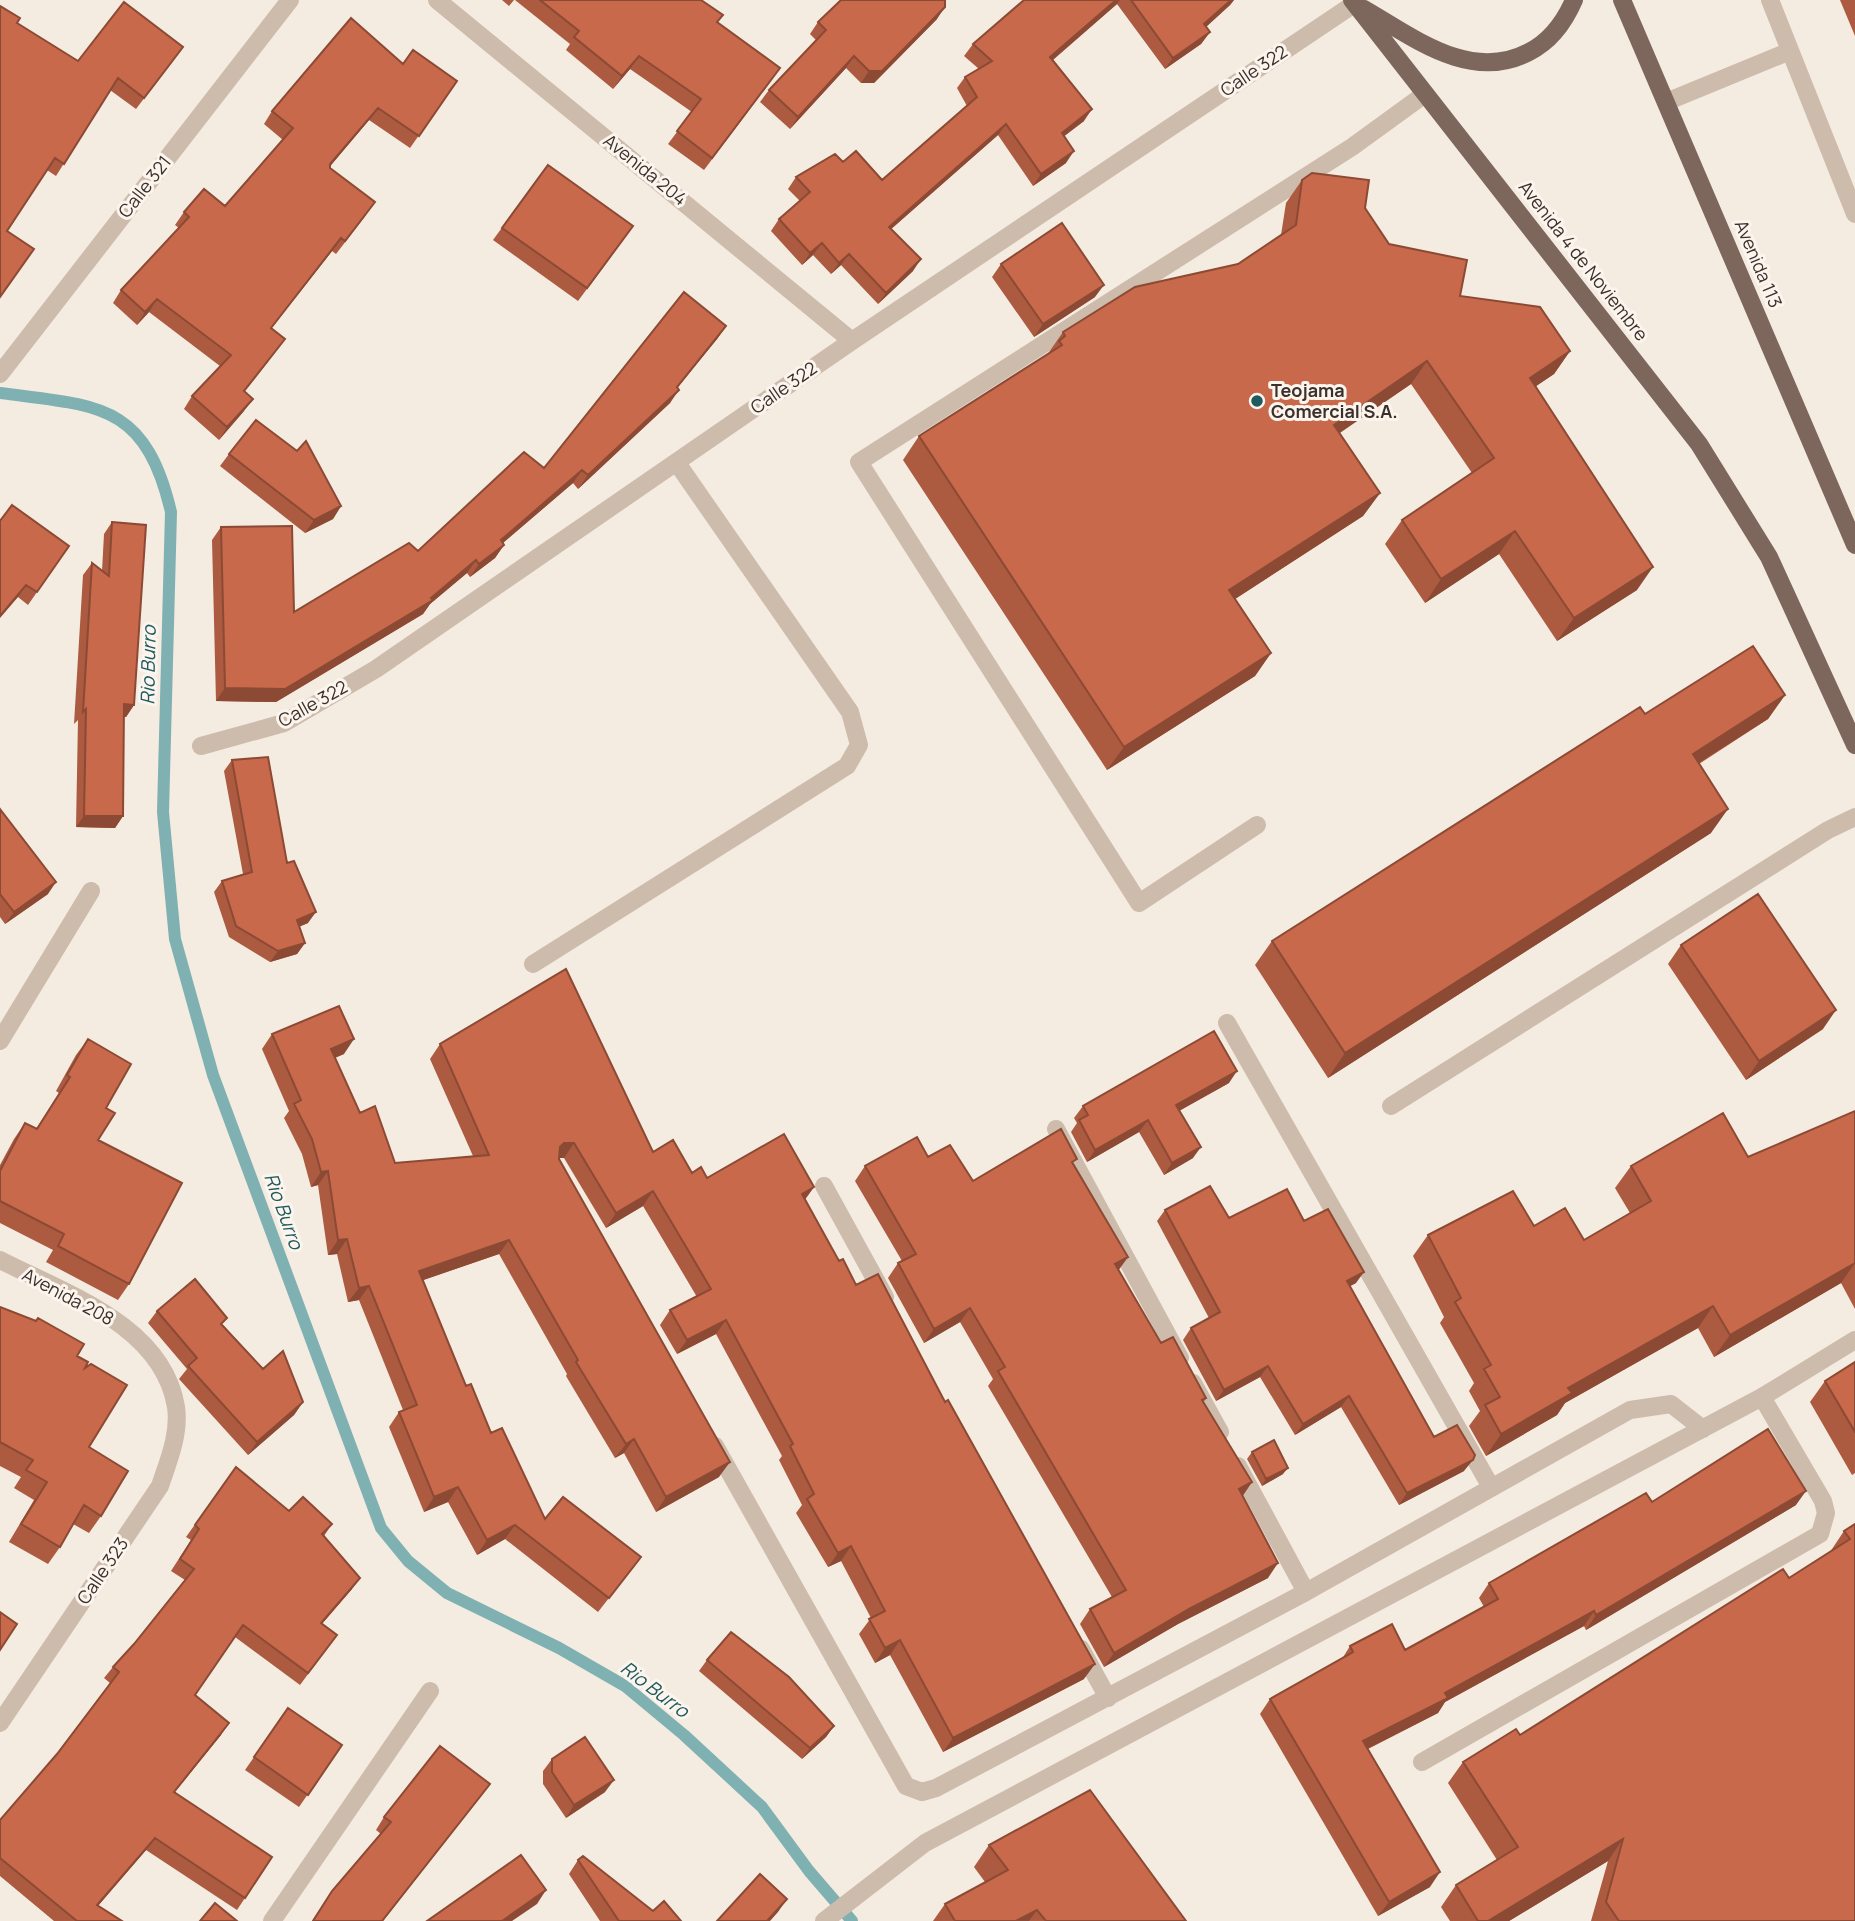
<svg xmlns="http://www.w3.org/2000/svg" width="1855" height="1921" font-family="Manrope,sans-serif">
	<rect width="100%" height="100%" fill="#f4ebe1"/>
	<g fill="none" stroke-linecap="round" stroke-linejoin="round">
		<path stroke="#7fb0b2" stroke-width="12" d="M0,393C98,406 145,402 171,512L163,812L175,939L213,1075L381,1528L408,1561L447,1593L559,1648L625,1686L684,1735L762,1807L809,1871L852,1921"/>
		<path stroke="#cdbbac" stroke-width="18" d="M437,0L852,341
			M1770,0L1855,214
			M1666,102L1790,51
			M0,374L290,0
			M201,746L284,723L376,669L852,341L1354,4
			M1257,825L1139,903L859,462L1352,147L1425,94
			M533,964L847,766L859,745L850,712L677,463
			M1227,1023L1491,1487
			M0,1041L91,891
			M1391,1106L1828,830L1855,817
			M1056,1129L1180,1358
			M824,1186L885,1297
			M0,1260C64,1293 163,1325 176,1407C180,1434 168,1462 160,1486L0,1723
			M1193,1383L1220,1432
			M715,1446L906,1786L922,1792L936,1788L1306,1592L1630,1410L1671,1404L1703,1429
			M1238,1466L1306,1592
			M1081,1649L1108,1698
			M1422,1762L1820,1534L1826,1513L1823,1501L1762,1397
			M272,1921L430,1691
			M824,1921L925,1843L1762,1397L1855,1340"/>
		<path stroke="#7d675c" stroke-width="18" d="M1352,0L1699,444L1769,557L1855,745
			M1622,0L1855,545
			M1364,9C1413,37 1470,83 1529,52C1551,41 1564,23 1574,0"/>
	</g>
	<path fill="#ac5a40" d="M502,0H514L509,6Z
		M515,0H701L717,22L771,81L704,170L668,144L692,112L630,69L613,89L566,50L570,44Z
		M1024,0H1234L1230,5L1206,27L1210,32L1201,44L1165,69L1117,4L1053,60L1084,121L1064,136L1066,163L1033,186L998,135L891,229L913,271L878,304L841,265L831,274L813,255L802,265L771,231L779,219L800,201L788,189L796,177L843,162L882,180L967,106L957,88L965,77L979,69L964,56L973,44Z
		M1840,0H1855V36Z
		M937,19L874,83H861L846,68L790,129L760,102L769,90L816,40L810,34L818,22Z
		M17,23L78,61L183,47L136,109L110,90L56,176L47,170L7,231L0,297Z
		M403,64L457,81L410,148L369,120L330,166V168L366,215L336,254L332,251L271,328L276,351L245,391L244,411L219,440L184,409L192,396L220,366L149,312L137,325L113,303L121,290L179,228L175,225L184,212L225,206L283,140L264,124L272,111Z
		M548,165L624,239L578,301L493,240Z
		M1302,180L1365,208L1389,244L1460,296L1570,351L1554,374L1536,386L1637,590L1557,641L1499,554L1425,603L1385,544L1402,520L1472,473L1411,384L1339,433L1380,493L1363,516L1235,599L1271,653L1255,676L1107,770L903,460L919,436L1047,355L1063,332L1238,264L1281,235L1286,203Z
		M1001,264L1095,297L1034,337L992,277Z
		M726,326L717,339L677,388L670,403L578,489L573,483L503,543L504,545L495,558L470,577L467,573L430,604L423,614L276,702L216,701L212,540L221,527L294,612L418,551L544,468Z
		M229,454L341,506L333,519L305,533L220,466Z
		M0,521L69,546L28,605L18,597Z
		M112,522L134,705L126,717H124L123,816L115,828L76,827L78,720L74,724L83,575L92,563L102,571L104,534Z
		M1785,695L1768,719L1699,764L1711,833L1328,1078L1255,965L1272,941L1645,714Z
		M232,760L287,863L308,923L299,927L305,943L297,954L270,962L229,937L214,892L222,881L243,874L224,771Z
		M0,809L48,894L5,924L0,917Z
		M1681,945L1823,1029L1746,1080L1668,964Z
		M272,1034L344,1054L335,1058L360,1113L395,1163L473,1156L430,1059L440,1044L692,1173L707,1178L814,1187L805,1199L839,1261L856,1285L1084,1679L943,1752L890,1655L875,1663L859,1634L871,1618L841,1561L828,1567L796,1513L802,1505L779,1460L782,1456L716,1334L677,1354L660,1325L670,1310L697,1297L643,1206L606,1228L564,1158H559L719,1477L656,1512L624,1453L615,1458L566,1376L567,1374L499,1254L423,1280L466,1386L491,1433L545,1519L641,1557L598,1612L505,1539L477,1555L448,1502L424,1512L389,1427L399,1412L403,1410L359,1300L348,1302L337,1254L328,1255L318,1185L311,1187L302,1154L284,1118L289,1111L262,1049Z
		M88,1039L106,1108L98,1140L129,1284L118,1300L46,1262L53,1250L0,1223V1165L14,1139L25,1123L36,1129L59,1093L56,1091L76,1055Z
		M1229,1083L1179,1111L1193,1158L1164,1175L1139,1132L1087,1162L1071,1132L1077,1123L1074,1118L1083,1106Z
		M1855,1111V1309L1841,1283L1714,1357L1698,1328L1565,1403L1557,1415L1486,1456L1469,1426L1480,1411L1469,1391L1474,1383L1440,1323L1444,1317L1413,1256L1428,1235L1534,1226L1584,1240L1630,1213L1615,1188L1631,1166L1748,1157Z
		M928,1157L973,1181L1073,1165L1128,1257L1118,1270L1161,1343L1206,1398L1203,1403L1252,1482L1242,1496L1268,1578L1178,1624L1104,1667L1080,1624L1090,1609L1112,1597L988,1386L993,1379L960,1322L924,1343L888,1278L898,1263L902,1261L855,1181L865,1166Z
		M1165,1210L1229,1218L1304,1221L1356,1283L1350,1286L1434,1437L1464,1471L1399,1505L1341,1407L1295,1435L1260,1377L1216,1401L1183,1340L1191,1328L1209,1318L1157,1221Z
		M0,1307L77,1356L85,1368L89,1447L101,1516L89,1533L73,1524L60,1547L48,1564L9,1542L34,1500L14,1488L21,1477L0,1466Z
		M157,1311L223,1325L263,1369L303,1402L294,1415L248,1455L179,1379L187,1369L148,1323Z
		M1855,1362V1473L1852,1475L1810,1402L1825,1381Z
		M1252,1452L1283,1474L1262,1486L1247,1459Z
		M236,1467L289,1511L332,1524L324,1536L352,1589L322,1624L337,1635L300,1685L235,1637L195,1695L221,1735L174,1793L272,1857L237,1910L146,1850L98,1906L122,1921H54L0,1876V1820L57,1754L110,1683L104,1678L113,1667L134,1644L185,1580L171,1571L191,1540L186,1537Z
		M1652,1502L1796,1505L1586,1630L1584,1626L1445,1702L1438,1713L1368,1749L1430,1887L1378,1916L1260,1714L1270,1699L1342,1659L1350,1646L1405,1650L1484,1607L1479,1598L1489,1583Z
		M1855,1524V1921H1591L1608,1861L1509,1921H1450L1441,1907L1456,1885L1497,1860L1448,1783L1463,1762L1520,1735L1789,1578L1830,1552L1844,1531Z
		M707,1660L834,1726L826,1737L802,1759L699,1671Z
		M288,1708L342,1745L299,1807L245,1770Z
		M552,1759L605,1792L566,1818L543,1784V1771Z
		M490,1784L383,1921H312L332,1891L381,1834L376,1830L384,1817Z
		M989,1845L1186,1921H933L945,1904L985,1882L974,1867Z
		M578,1860L653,1911L681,1921H600L569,1874Z"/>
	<path fill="#8c4a34" d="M1116,0H1120L1117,4L1042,69L1050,57Z
		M1231,0H1234L1230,5L1196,36L1204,24Z
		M945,7L937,19L874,83H861L869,71Z
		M1210,32L1201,44L1165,69L1173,58Z
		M639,56L630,69L613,89L622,76Z
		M854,56L846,68L790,129L798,117Z
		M378,108L369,120L322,176L330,164Z
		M1092,109L1084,121L1054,144L1062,133Z
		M1006,124L998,135L881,238L889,227Z
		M1074,151L1066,163L1033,186L1041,174Z
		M341,238L332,251L262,340L271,328Z
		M822,243L813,255L802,265L810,253Z
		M849,254L841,265L831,274L839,263Z
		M921,259L913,271L878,304L886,293Z
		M1104,285L1095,297L1034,337L1043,324Z
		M157,299L149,312L137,325L145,312Z
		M726,326L717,339L667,400L677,387Z
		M1570,351L1554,374L1514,401L1530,378Z
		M1427,361L1411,384L1318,448L1334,425Z
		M679,390L670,403L578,489L588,475Z
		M253,399L244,411L219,440L227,427Z
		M582,470L573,483L491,553L501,540Z
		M1380,493L1363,516L1212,614L1229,590Z
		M341,506L333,519L305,533L314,520Z
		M1515,531L1499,554L1425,603L1441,579Z
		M504,545L495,558L470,577L479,564Z
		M476,560L467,573L430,604L423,614L276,702L216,701L225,688L431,598Z
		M1653,567L1637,590L1557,641L1574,618Z
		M26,585L18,597L0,618V616Z
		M1271,653L1255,676L1107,770L1124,747Z
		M1785,695L1768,719L1675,778L1693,754Z
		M124,704L134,705L126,717L116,716Z
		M1728,809L1711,833L1328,1078L1345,1053Z
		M84,816H123L115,828L76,827Z
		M56,882L48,894L5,924L14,912Z
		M316,912L308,923L290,930L297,920Z
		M305,943L297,954L270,962L278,951Z
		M1836,1010L1823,1029L1746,1080L1759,1061Z
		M354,1039L344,1054L321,1063L331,1049Z
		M1237,1071L1229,1083L1168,1117L1176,1105Z
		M1148,1120L1139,1132L1087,1162L1095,1150Z
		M564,1143H574L564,1158H554L560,1147Z
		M1201,1147L1193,1158L1164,1175L1172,1163Z
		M328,1171L318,1185L311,1187L321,1172Z
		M814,1187L804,1201L802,1194Z
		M653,1191L643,1206L606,1228L616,1213Z
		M347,1239L337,1254L328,1255L338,1240Z
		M509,1240L499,1254L409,1285L419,1271Z
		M1128,1257L1118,1271L1115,1264Z
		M1855,1263L1841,1283L1714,1357L1730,1335Z
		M1364,1272L1356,1283L1339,1292L1347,1281Z
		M369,1286L359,1300L348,1302L359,1288Z
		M1713,1306L1698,1328L1565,1403L1557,1415L1486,1456L1501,1434L1568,1388Z
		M970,1308L960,1322L924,1343L934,1329Z
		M726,1320L716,1334L677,1354L687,1340Z
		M1268,1366L1260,1377L1216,1401L1224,1390Z
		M1349,1396L1341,1407L1295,1435L1303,1424Z
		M303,1402L294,1415L248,1455L257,1442Z
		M634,1439L624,1453L615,1458L626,1444Z
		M1473,1460L1464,1471L1399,1505L1407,1493Z
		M730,1462L719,1477L656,1512L666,1497Z
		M1288,1468L1283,1474L1262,1486L1266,1479Z
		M1252,1482L1242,1497L1239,1489Z
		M458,1487L448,1502L424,1512L434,1497Z
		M1806,1491L1796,1505L1586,1630L1596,1615Z
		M515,1525L505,1539L477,1555L487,1540Z
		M851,1546L841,1561L828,1567L838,1553Z
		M1278,1563L1268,1578L1178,1624L1104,1667L1114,1653L1189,1609Z
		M360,1578L352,1589L312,1635L321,1623Z
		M1594,1611L1584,1626L1445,1702L1438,1713L1353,1756L1363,1741L1445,1693Z
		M900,1640L890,1655L875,1663L885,1648Z
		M1095,1664L1084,1679L943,1752L953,1738Z
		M229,1723L221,1735L165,1804L174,1792Z
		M834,1726L826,1737L802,1759L810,1748Z
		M614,1780L605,1792L566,1818L574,1805Z
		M490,1784L481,1796L382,1921Z
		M155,1838L146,1850L88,1917L97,1905Z
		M1623,1839L1608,1861L1509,1921H1488Z
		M1440,1872L1430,1887L1378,1916L1389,1902Z
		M546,1890L537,1904L512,1921H502Z
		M787,1899L778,1912L770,1921H767Z
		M1037,1910L1029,1921H1016Z"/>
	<path fill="#c8694b" stroke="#8c4a34" stroke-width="2" d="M540,0H701L723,15L717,22L780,68L712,158L677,131L701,99L639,56L622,76L574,37L579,31Z
		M841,0H945V7L882,71H869L854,56L798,117L769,90L826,30L818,22Z
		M1024,0H1116L1050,57L1092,109L1062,133L1074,151L1041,174L1006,124L889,227L921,259L886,293L849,254L839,263L822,243L810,253L779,219L810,192L796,177L835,154L843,162L856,151L882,180L977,97L965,77L992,61L973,44Z
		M1131,0H1231L1204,24L1210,32L1173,58Z
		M124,2L183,47L144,98L118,78L64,164L55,158L7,231L34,249L0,297V6L20,18L17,23L78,61Z
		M351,18L403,64L413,50L457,81L419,136L378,108L330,164V168L375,202L345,241L341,238L271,328L285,339L244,391L253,399L227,427L192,396L231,355L157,299L145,312L121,290L189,217L184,212L204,189L225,206L293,128L272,111Z
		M548,165L633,226L587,288L502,228Z
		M1312,173L1369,180L1365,208L1389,244L1467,260L1460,296L1540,307L1570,351L1530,378L1653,567L1574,618L1515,531L1441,579L1402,520L1494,458L1427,361L1334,425L1380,493L1229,590L1271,653L1124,747L919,436L1062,345L1059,341L1065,336L1063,332L1135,287L1238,264L1296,225L1302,180Z
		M1062,223L1104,285L1043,324L1001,264Z
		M684,292L726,326L677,387L679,390L588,475L582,470L501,540L504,545L479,564L476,560L431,598L433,600L285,689L225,688L221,527L292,526L294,612L409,543L418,551L524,452L544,468Z
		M256,420L297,451L306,441L341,506L314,520L229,454Z
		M12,505L69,546L37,592L26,585L0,616V521Z
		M112,522L146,525L134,705L124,704L123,816H84L86,709L83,712L92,563L109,576Z
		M1753,646L1785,695L1693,754L1728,809L1345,1053L1272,941L1640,707L1645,714Z
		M268,757L287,863L294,861L316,912L297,920L305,943L278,951L236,926L222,881L252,872L232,760Z
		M0,809L56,882L14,912L0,894Z
		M1758,894L1836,1010L1759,1061L1681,945Z
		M566,969L653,1152L673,1140L692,1173L701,1167L707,1178L784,1134L814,1187L802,1194L839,1261L843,1259L856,1285L878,1274L945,1402L948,1400L1095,1664L953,1738L900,1640L885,1648L869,1619L885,1611L851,1546L838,1553L807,1499L814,1494L790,1446L793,1444L726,1320L687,1340L670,1310L711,1289L653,1191L616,1213L574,1143H564L560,1147L559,1159L730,1462L666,1497L634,1439L626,1444L576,1362L578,1360L509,1240L419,1271L466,1386L471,1384L491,1433L502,1428L545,1519L563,1497L641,1557L609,1598L515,1525L487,1540L458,1487L434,1497L399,1412L417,1405L369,1286L359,1288L347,1239L338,1240L328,1171L321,1172L312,1139L294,1104L301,1100L272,1034L339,1006L354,1039L331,1049L360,1113L375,1106L395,1163L489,1155L440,1044Z
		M1214,1031L1237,1071L1176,1105L1201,1147L1172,1163L1148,1120L1095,1150L1079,1120L1088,1115L1083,1106Z
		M88,1039L131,1064L106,1108L115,1113L98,1140L182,1183L129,1284L58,1246L64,1234L0,1201V1171L25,1123L37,1129L70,1077L67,1075Z
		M1855,1111V1263L1730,1335L1713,1306L1568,1388L1572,1393L1501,1434L1485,1405L1500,1397L1484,1369L1491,1365L1455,1302L1461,1298L1428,1235L1513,1191L1534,1226L1565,1208L1584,1240L1651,1201L1631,1166L1723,1113L1748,1157Z
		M1061,1129L1077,1159L1072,1162L1128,1257L1115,1264L1161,1343L1173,1337L1206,1398L1202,1400L1252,1482L1239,1489L1278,1563L1189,1609L1114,1653L1090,1609L1126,1590L998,1371L1005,1367L970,1308L934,1329L898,1263L916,1254L865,1166L917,1137L928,1157L950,1145L973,1181Z
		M1210,1186L1229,1218L1287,1189L1304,1221L1328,1209L1364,1272L1347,1281L1434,1437L1457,1425L1475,1455L1473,1460L1407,1493L1349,1396L1303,1424L1268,1366L1224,1390L1191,1328L1220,1312L1165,1210Z
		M195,1279L227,1318L221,1324L263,1369L283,1351L303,1402L257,1442L188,1366L197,1358L157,1311Z
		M0,1307L36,1321L38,1318L84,1344L77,1356L88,1362L85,1368L91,1364L127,1385L89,1447L128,1471L101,1516L84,1505L60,1547L21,1524L47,1482L26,1470L33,1460L0,1442Z
		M1855,1362V1432L1825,1381Z
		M1768,1429L1806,1491L1596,1615L1594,1611L1445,1693L1448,1698L1363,1741L1440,1872L1389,1902L1270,1699L1353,1652L1350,1646L1392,1624L1405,1650L1498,1599L1489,1583L1646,1493L1652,1502Z
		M1274,1440L1288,1468L1266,1479L1252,1452Z
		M236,1467L289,1511L303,1497L332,1524L322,1534L360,1578L321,1623L337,1635L308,1673L243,1625L195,1695L229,1723L174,1792L272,1857L245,1898L155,1838L97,1905L122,1921H77L0,1858V1820L57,1754L119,1672L113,1667L134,1644L194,1569L180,1559L199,1529L195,1525Z
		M1855,1524V1921H1619L1606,1902L1623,1839L1488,1921H1478L1456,1885L1518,1847L1463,1762L1516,1729L1520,1735L1783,1569L1789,1578L1850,1539L1844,1531Z
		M0,1612L17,1624L0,1650Z
		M731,1632L789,1677L834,1726L810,1748L707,1660Z
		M288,1708L342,1745L308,1795L254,1757Z
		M585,1737L614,1780L574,1805L552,1772V1759Z
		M440,1746L490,1784L382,1921H313L332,1891L391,1822L384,1817Z
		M1090,1790L1186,1921H1046L1037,1910L1016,1921H955L945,1904L1008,1870L989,1845Z
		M521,1855L546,1890L502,1921H427Z
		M583,1856L653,1911L664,1901L681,1921H619L578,1860Z
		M760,1874L787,1899L767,1921H717Z
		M215,1903L237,1921H200Z"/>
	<circle fill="#1f5a5e" stroke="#fbf5ee" stroke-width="2.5" cx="1257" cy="401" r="7"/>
	<g text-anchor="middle" stroke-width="6" stroke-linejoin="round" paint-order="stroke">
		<g font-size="18" fill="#3b302b" stroke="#fbf5ee">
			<text transform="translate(1254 71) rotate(-34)" y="6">Calle 322</text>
			<text transform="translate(645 170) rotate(39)" y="6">Avenida 204</text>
			<text transform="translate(145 187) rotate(-52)" y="6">Calle 321</text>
			<text transform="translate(1583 261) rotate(52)" y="6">Avenida 4 de Noviembre</text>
			<text transform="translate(1758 264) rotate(67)" y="6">Avenida 113</text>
			<text transform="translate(784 388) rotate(-35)" y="6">Calle 322</text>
			<text transform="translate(313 704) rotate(-29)" y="6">Calle 322</text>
			<text transform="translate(68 1297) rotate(28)" y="6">Avenida 208</text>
			<text transform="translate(103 1571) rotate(-56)" y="6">Calle 323</text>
		</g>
		<g font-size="18" font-weight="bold" fill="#3b302b" stroke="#fbf5ee" text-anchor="start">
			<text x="1271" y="397">Teojama<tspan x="1271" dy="21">Comercial S.A.</tspan></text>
		</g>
		<g font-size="19" font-style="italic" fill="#1f5a5e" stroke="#fbf5ee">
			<text transform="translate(148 665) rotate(-89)" y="7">Rio Burro</text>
			<text transform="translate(284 1211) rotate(70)" y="7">Rio Burro</text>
			<text transform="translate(655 1689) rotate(37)" y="7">Rio Burro</text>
		</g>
	</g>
</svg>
